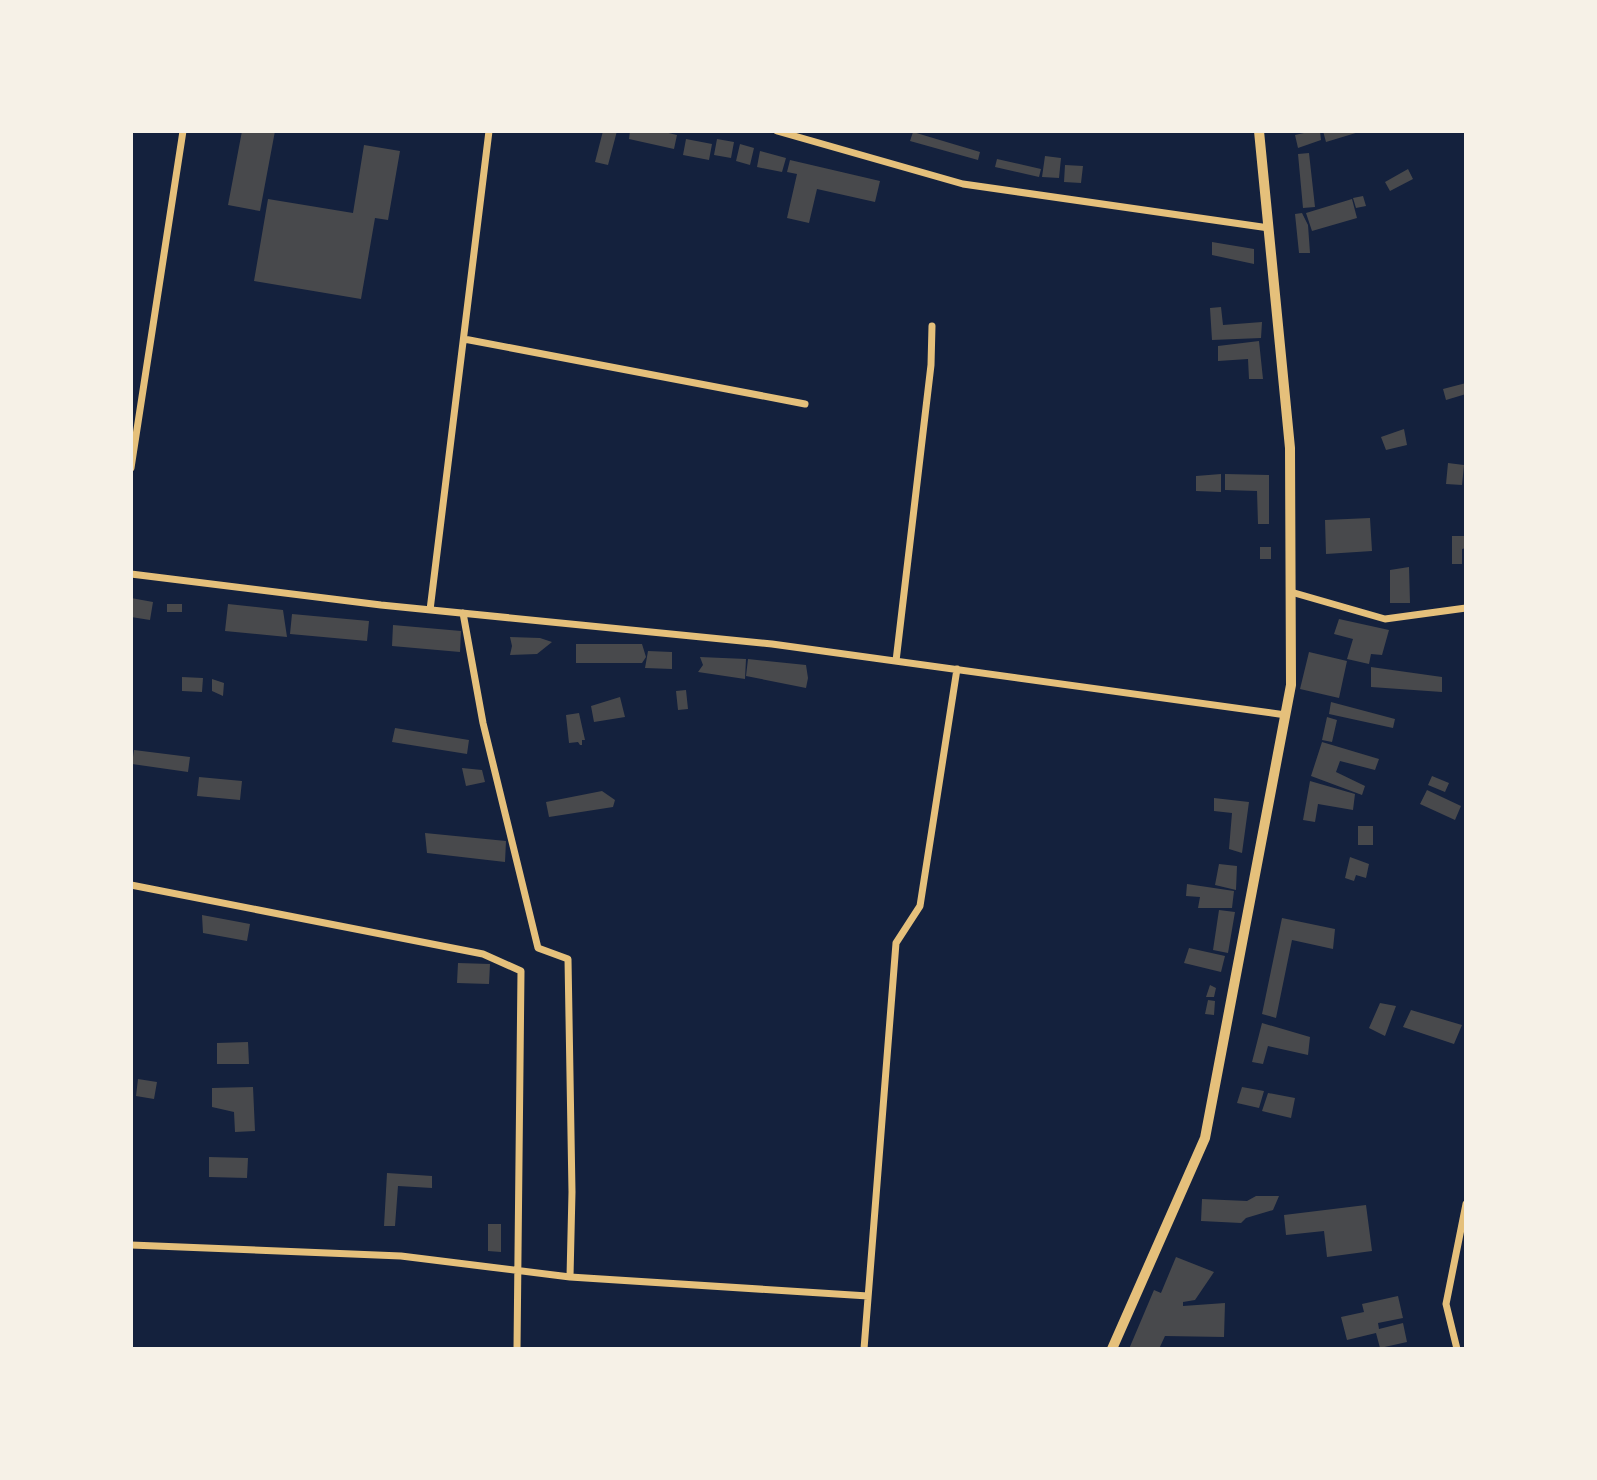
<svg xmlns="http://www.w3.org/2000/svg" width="1597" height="1480" font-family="'PT Sans',sans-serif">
	<rect width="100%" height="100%" fill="#14213d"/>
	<path fill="#48494c" d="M242,131H275L260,211L228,205Z
		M603,131H617L608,165L595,162Z
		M630,131H660L677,135L674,149L629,139Z
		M1313,131H1320L1321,140L1298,148L1295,135Z
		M1323,131H1359V132L1326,142Z
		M913,132L980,152L978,160L910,141Z
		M686,139L712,144L709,160L683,155Z
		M717,139L734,142L731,158L714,155Z
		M740,144L754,148L750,165L736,161Z
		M364,145L400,151L388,220L375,218L361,299L254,281L268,199L353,213Z
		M760,151L786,158L782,172L757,167Z
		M1309,153L1315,207L1303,208L1298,154Z
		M1045,156L1061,158L1059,178L1042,177Z
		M997,159L1041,169L1039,177L995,167Z
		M790,160L880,181L875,202L817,189L809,223L787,218L797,174L787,172Z
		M1065,165L1083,166L1081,183L1064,182Z
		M1408,169L1413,179L1390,191L1385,182Z
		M1363,196L1366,206L1356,208L1353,198Z
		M1352,199L1357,218L1312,231L1306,213Z
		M1302,213L1308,225L1310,253H1299L1295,214Z
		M1212,242L1254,249V264L1212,255Z
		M1221,307L1223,325L1262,322L1261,338L1212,340L1210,308Z
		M1259,341L1263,379H1249L1248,359L1218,361V346Z
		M1466,383V394L1446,400L1443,389Z
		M1404,429L1407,445L1386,450L1381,437Z
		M1448,463L1464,465L1462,485L1446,484Z
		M1221,474V492L1196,491V476Z
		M1225,474L1269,475V524H1258L1257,491L1225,490Z
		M1370,518L1372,551L1326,554L1325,520Z
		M1452,536H1466V548L1462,549V564H1452Z
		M1260,547H1271V559H1260Z
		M1409,567L1410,603H1390V570Z
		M131,598L153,602L150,620L131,617Z
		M167,604H182V612H167Z
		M228,604L283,610L287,637L225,631Z
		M292,614L369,621L367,641L290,634Z
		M1339,619L1389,630L1382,655L1371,654L1369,664L1347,659L1353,639L1334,634Z
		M393,625L461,631L460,652L392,646Z
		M510,637L540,638L552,642L537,654L510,655L512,646Z
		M576,644H642L646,657L642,663H576Z
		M648,651L672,652V669L645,668Z
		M1309,652L1347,661L1339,698L1300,689Z
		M700,657L746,659L745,679L698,672L703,665Z
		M748,659L806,665L808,678L806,688L746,676Z
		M1371,667L1442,677V692L1371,687Z
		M182,677L203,678L202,692L182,691Z
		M212,679L224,683L223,696L212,691Z
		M686,690L688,709L678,710L676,691Z
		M620,697L625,717L594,722L591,706Z
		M1331,702L1395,719L1393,728L1329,714Z
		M579,713L585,740H582V745H580L578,742L569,743L566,715Z
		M1327,717L1337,720L1332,742L1322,740Z
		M395,728L469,740L467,754L392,742Z
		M1322,742L1379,759L1375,770L1340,761L1336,772L1365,786L1362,795L1311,776Z
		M134,750L190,757L188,772L132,764Z
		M462,768L482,770L485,782L466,786Z
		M1432,776L1449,783L1445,792L1428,785Z
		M199,777L242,781L240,800L197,796Z
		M1310,781L1355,794L1353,810L1318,804L1315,822L1303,820Z
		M1427,790L1461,806L1455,820L1420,804Z
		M602,791L615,800L613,807L549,817L546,802Z
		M1214,798L1249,802L1242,853L1229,849L1232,813L1214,811Z
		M1358,826H1373V845H1358Z
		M425,833L506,841L505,862L427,853Z
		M1350,857L1369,864L1366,878L1356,875L1354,881L1345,878Z
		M1219,864L1237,866L1236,890L1215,885Z
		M1187,884L1234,891L1232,908H1198L1200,897L1186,896Z
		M1219,910L1235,912L1228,953L1213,950Z
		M202,915L250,924L247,941L203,933Z
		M1282,918L1335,929L1333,949L1292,940L1276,1018L1262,1014Z
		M1189,948L1225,956L1221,972L1184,963Z
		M458,963L490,964L489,984L457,983Z
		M1210,985L1216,988L1214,997H1206Z
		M1208,1000L1215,1001L1214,1015L1205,1014Z
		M1380,1003L1396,1006L1385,1036L1369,1028Z
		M1411,1010L1462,1025L1454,1044L1403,1027Z
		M1262,1023L1310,1037L1308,1055L1268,1046L1263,1064L1252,1062Z
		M248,1042L249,1064H217V1043Z
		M138,1079L157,1082L154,1099L136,1096Z
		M253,1087L255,1131L235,1132L234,1112L212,1107V1088Z
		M1242,1087L1264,1091L1259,1108L1237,1103Z
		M1268,1093L1295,1098L1291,1118L1262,1111Z
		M209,1157L248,1158L247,1178L209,1177Z
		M387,1173L432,1176V1188L398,1186L395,1226H384Z
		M1256,1196H1279L1273,1210L1246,1218L1241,1223L1201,1221L1202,1199L1247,1201Z
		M1366,1205L1372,1251L1327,1257L1324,1231L1286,1235L1284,1215Z
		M488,1224H501V1252L488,1251Z
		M1176,1257L1214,1272L1195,1300L1183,1302V1306L1225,1303L1224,1337L1165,1336L1159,1349H1129L1154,1290L1161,1293Z
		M1398,1296L1403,1318L1378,1323L1379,1329L1403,1323L1407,1342L1380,1348L1376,1333L1347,1340L1341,1317L1364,1312L1362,1304Z"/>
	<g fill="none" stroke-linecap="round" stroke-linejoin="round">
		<path stroke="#e5c07b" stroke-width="7" d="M777,131L963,184L1269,228
			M464,339L805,404
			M131,468L183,131
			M131,574L381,605L772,644L1286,715
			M1291,592L1385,619L1466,608
			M430,610L489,131
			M463,613L483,723L538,948L568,959L572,1192L570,1277L868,1296
			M896,661L931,365L932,326
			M131,885L483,954L521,971L517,1349
			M131,1245L401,1256L570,1277
			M864,1349L896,943L920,906L957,669
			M1457,1349L1446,1304L1466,1204"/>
		<path stroke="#e5c07b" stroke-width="10" d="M1112,1349L1205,1138L1291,685L1290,448L1259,131"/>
	</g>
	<rect width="1597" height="1480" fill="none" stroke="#f6f1e7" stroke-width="266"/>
</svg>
